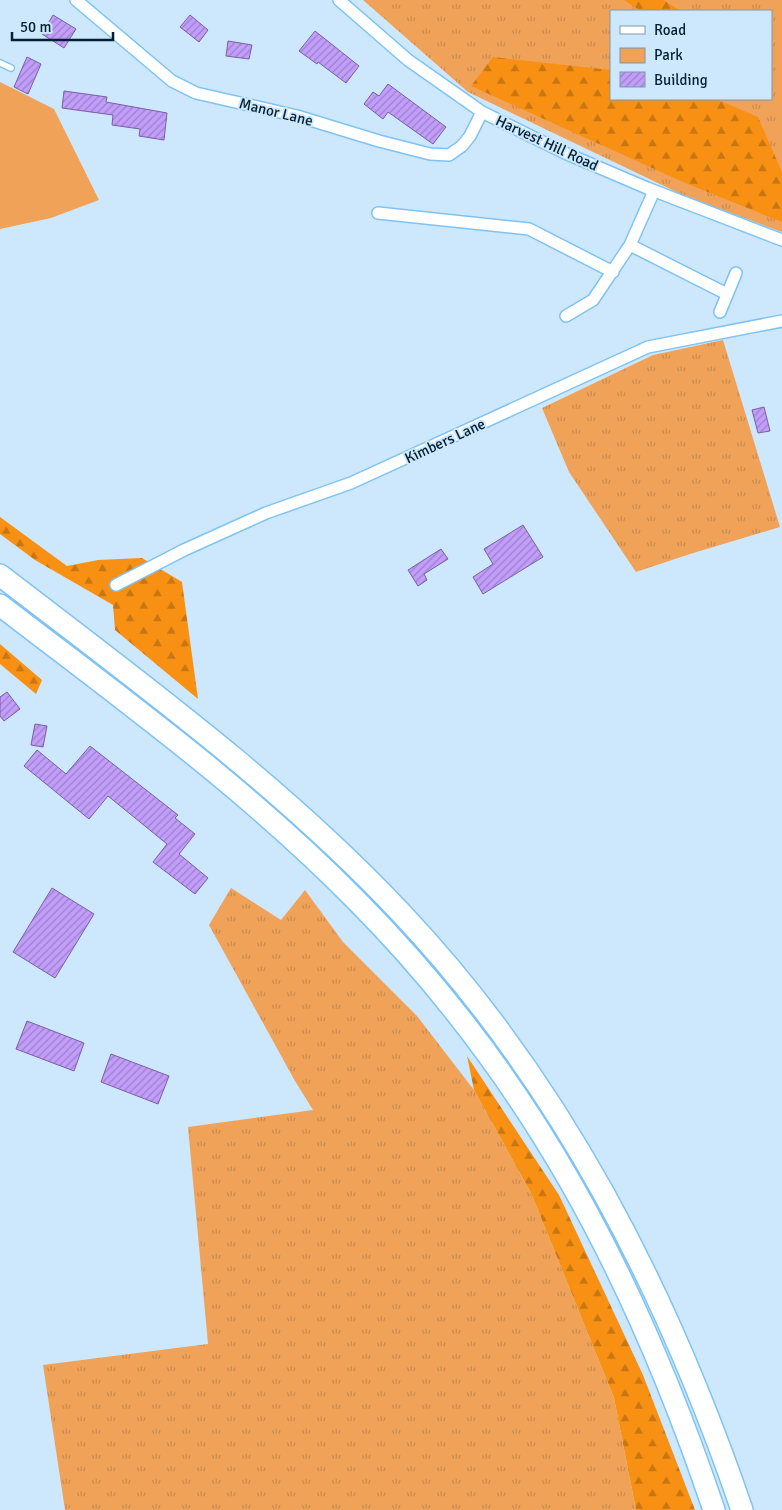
<svg xmlns="http://www.w3.org/2000/svg" width="782" height="1510" font-family="Signika,sans-serif">
	<defs>
		<pattern id="grass-tufts" width="24" height="20" patternUnits="userSpaceOnUse" patternTransform="scale(1.25)"><rect width="24" height="20" fill="#f0a259"/><path d="M3 7l-1-3M5 7V3M7 7l1-3M15 17l-1-3M17 17v-4M19 17l1-3" fill="none" stroke="#cc8b4e"/></pattern>
		<pattern id="forest-firs" width="22" height="20" patternUnits="userSpaceOnUse" patternTransform="scale(1.25)"><rect width="22" height="20" fill="#f89113"/><path d="M5 1l3.5 6h-7zM16 11l3.5 6h-7z" fill="#c77612"/></pattern>
		<pattern id="building-hatch" width="6" height="6" patternUnits="userSpaceOnUse" patternTransform="scale(1.25)"><rect width="6" height="6" fill="#c29dfa"/><path d="M-1 1l2-2M0 6l6-6M5 7l2-2" fill="none" stroke="#9b80cb"/></pattern>
	</defs>
	<rect width="100%" height="100%" fill="#cde8fd"/>
	<path fill="url(#grass-tufts)" fill-rule="evenodd" d="M363,0H782V232L687,197L468,92ZM611,11H771V99H611Z
		M723,340L780,527L690,554L636,572L569,472L542,408L653,355Z
		M231,888L281,920L305,890L343,942L417,1016L474,1090L531,1193L614,1398L636,1510H65L43,1365L208,1344L188,1127L313,1110L295,1081L209,925Z"/>
	<path fill="url(#forest-firs)" d="M624,0H663L681,11H641Z
		M493,57L611,70V99H716L758,117L782,172V222L683,182L471,86Z
		M0,517L67,566L98,560L142,558L182,582L198,699L115,630L113,605L35,560L0,534Z
		M0,644L42,680L36,694L0,664Z
		M467,1056L559,1195L643,1375L695,1510H636L614,1398L531,1193L474,1090Z"/>
	<path fill="#f0a259" d="M0,82L54,109L99,200L51,218L0,229Z"/>
	<path fill="url(#building-hatch)" stroke="#795f9f" d="M53,15L76,29L64,48L42,34Z
		M190,15L208,30L199,42L180,27Z
		M315,31L359,66L346,83L318,62L317,64L299,51Z
		M228,41L252,45L249,59L226,56Z
		M27,57L41,64L28,94L14,87Z
		M388,84L446,127L433,144L388,112L383,119L364,104L373,92L379,96Z
		M64,91L107,97L106,102L167,113L164,140L139,136L140,129L112,125L113,115L62,108Z
		M764,407L770,431L758,433L752,410Z
		M523,525L543,557L483,594L473,577L493,564L484,549Z
		M441,549L448,559L424,574L427,580L418,586L408,570Z
		M7,692L20,709L4,721L0,716V697Z
		M35,724L47,726L43,747L31,745Z
		M90,746L178,815L175,818L195,834L179,854L208,878L195,894L153,862L167,844L108,796L89,819L24,766L37,750L66,774Z
		M52,888L94,914L55,978L13,952Z
		M27,1021L84,1043L74,1071L16,1049Z
		M111,1054L169,1076L158,1104L101,1082Z"/>
	<g fill="none" stroke-linecap="round" stroke-linejoin="round">
		<g stroke="#7ec3f6" stroke-width="8">
			<path id="lane" d="M0,63L11,68"/>
		</g>
		<g stroke="#7ec3f6" stroke-width="14">
			<path id="street" d="M76,0L172,81L196,93L297,116L379,141L430,154L449,155L462,146L470,136L482,112
				M339,0L408,60L482,112L565,153L647,188L782,240
				M378,213L529,229L613,272
				M630,245L727,294
				M720,312L736,273
				M566,316L593,300L630,245L654,191
				M116,585L184,550L266,513L351,483L648,347L782,321"/>
		</g>
		<g stroke="#7ec3f6" stroke-width="24">
			<path id="highway" d="M0,575C139,682 282,786 402,914C562,1084 667,1291 742,1510
				M0,605C122,699 247,789 355,899C531,1076 635,1276 714,1510"/>
		</g>
		<use href="#lane" stroke="#fff" stroke-width="5.5"/>
		<use href="#street" stroke="#fff" stroke-width="11"/>
		<use href="#highway" stroke="#fff" stroke-width="21"/>
	</g>
	<g text-anchor="middle" stroke-width="4" stroke-linejoin="round" paint-order="stroke">
		<g font-size="15" fill="#032033" stroke="#cde8fd">
			<text transform="translate(276 112) rotate(14)" y="5">Manor Lane</text>
			<text transform="translate(547 143) rotate(25)" y="5">Harvest Hill Road</text>
			<text transform="translate(445 441) rotate(-25)" y="5">Kimbers Lane</text>
		</g>
	</g>
	<rect x="610" y="10" width="162" height="90" fill="#cde8fd" stroke="#7c98ac"/>
	<rect x="620" y="26" width="25" height="8" fill="#ffffff" stroke="#7c98ac"/>
	<text x="654" y="35" font-size="15" fill="#032033">Road</text>
	<rect x="620" y="48" width="25" height="15" fill="#f0a259" stroke="#7c98ac"/>
	<text x="654" y="60" font-size="15" fill="#032033">Park</text>
	<rect x="620" y="72" width="25" height="15" fill="url(#building-hatch)" stroke="#7c98ac"/>
	<text x="654" y="85" font-size="15" fill="#032033">Building</text>
	<path d="M12 32v8h101v-8" fill="none" stroke="#032033" stroke-width="2.5"/>
	<text x="20" y="32" font-size="15" fill="#032033" stroke="#cde8fd" stroke-width="4" paint-order="stroke">50 m</text>
</svg>
